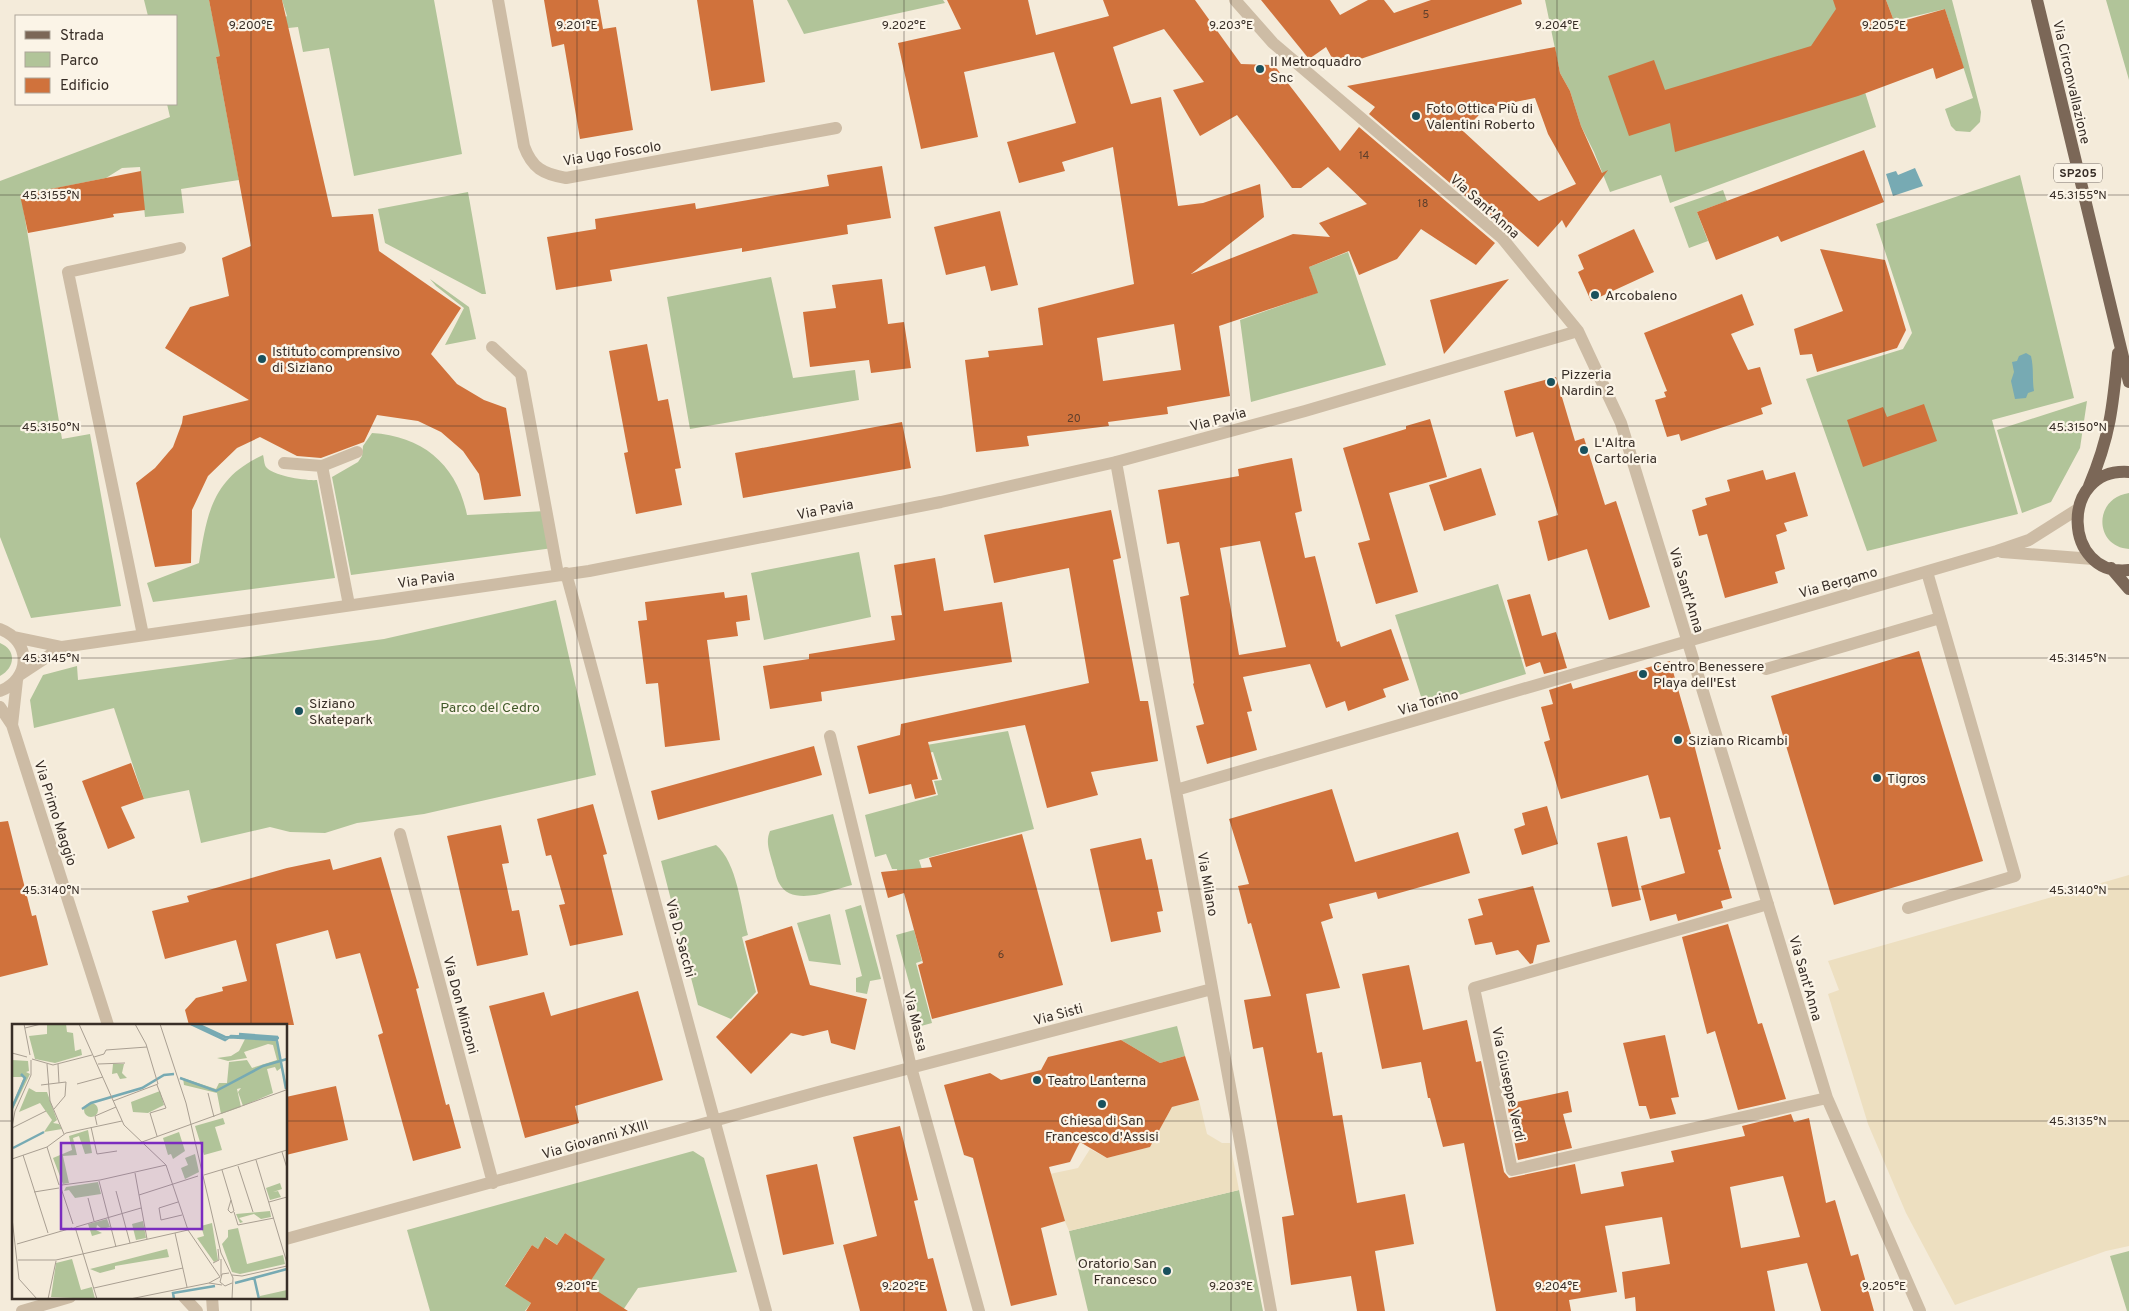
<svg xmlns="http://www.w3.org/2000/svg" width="2129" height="1311" font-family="Overpass,sans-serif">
	<rect width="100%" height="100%" fill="#f4ebda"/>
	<path fill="#b1c499" d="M144,0H209L215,29L229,27L233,53L216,57L239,180L181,189L184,213L145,217L140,167L122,168L106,178L21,195L62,439L90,434L121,606L31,618L0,537V181L170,117L167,104H176V16H148Z
		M282,0H434L462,154L354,176L329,48L303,52L298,27L279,29L278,22L287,16Z
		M787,0H943L945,3L804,34Z
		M1545,0H1836L1876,127L1670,203L1661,175L1610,192L1594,152L1581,126L1570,91L1560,73Z
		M1886,0H1952L1981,112L1980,122L1970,132L1956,131L1951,126L1945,109L1973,98L1945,9L1894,21Z
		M2106,0H2129V80Z
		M2020,175L2074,398L1992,420L2018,514L1867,551L1806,379L1903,349L1912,333L1876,224Z
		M1723,190L1727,201L1697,212L1708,241L1689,248L1674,207Z
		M468,192L486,294H482L385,243L378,209Z
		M1348,252L1386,365L1251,402L1240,320L1317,293L1309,267Z
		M771,277L793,378L855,370L859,400L690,429L667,297Z
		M430,279L469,307L476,339L445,345L464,308L436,286Z
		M2087,401L2080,448L2051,502L2022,513L1997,430Z
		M372,433C423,436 457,465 467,515L546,511L553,548L351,575L332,477L358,462L362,456L363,446Z
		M263,455C264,458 264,464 266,467C273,476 307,481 317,480L335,578L153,602L147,583L199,563C207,514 212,478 263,455Z
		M2129,493V549C2094,547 2093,498 2129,493Z
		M859,552L871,617L764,640L751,573Z
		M1498,584L1526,674L1424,706L1395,615Z
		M556,600L596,775L424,814L357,823L325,833L290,832L270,827L201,843L189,790L144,799L114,708L34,728L30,700L43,675L77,666L78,680L384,639Z
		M0,643C17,650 15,668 0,676Z
		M1008,731L1034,829L919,860L927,884L898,878L897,869H892L886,854L875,857L865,815L938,795L934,781L942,780L933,752L923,754L921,746Z
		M833,814L852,885C832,890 792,908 779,883C776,878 775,870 773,865C770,852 765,843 770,831Z
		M716,845C737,862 741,908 748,935L742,937L756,992L731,1019L698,1005L661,861Z
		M861,905L881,979L870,981L867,994L856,992V978L862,976L845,910Z
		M830,914L841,965L809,961L797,923Z
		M914,930L922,961L916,963L932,1023L921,1026L896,935Z
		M1177,1026L1185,1056L1160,1063L1121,1040Z
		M693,1151L704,1158L737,1272L638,1288L623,1310L588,1285L604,1259L565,1233L557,1245L546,1237L538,1249L532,1245L505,1285L531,1303L525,1311H430L407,1230Z
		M1239,1190L1263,1311H1088L1069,1231Z
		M2129,1251V1311H2127L2110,1256Z"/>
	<path fill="#eddfc0" d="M2129,875V1246L2106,1251L1955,1305L1906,1213L1868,1124L1828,994L1839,990L1828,961Z
		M1199,1100L1207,1134L1222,1143H1230L1239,1190L1069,1231L1045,1175L1078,1168L1090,1149L1107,1158L1150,1147L1172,1107Z"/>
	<path fill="#77aab3" d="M1915,168L1923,186L1893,196L1886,174L1896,171L1898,175Z
		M2026,353L2031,356C2034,369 2032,378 2034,391L2028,393L2026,398L2015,399L2011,381L2014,372L2012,362L2017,361L2019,356Z"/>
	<path fill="#d0723c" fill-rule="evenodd" d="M209,0H282L332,217L373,214L379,251L461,308L431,354L457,384L484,400L506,408L521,496L484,500L479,474L463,451L441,432L418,421L377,415L364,442L321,458L297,456L260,437L237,448L208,476L192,510L191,563L155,567L136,483L155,468L173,447L182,423L183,416L249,400L165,348L190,307L229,296L222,258L251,246L216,57L220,56Z
		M544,0H598L603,29L616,27L633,130L580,139L564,44L552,47Z
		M697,0H753L765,82L711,91Z
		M947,0H1028L1036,35L1109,16L1103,0H1195L1241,64L1274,65L1340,151L1359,127L1495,243L1476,265L1421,229L1397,259L1359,275L1349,251L1309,267L1318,293L1219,326L1230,396L1167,407L1168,414L1108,422L1109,426L1027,436L1029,446L976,452L965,360L989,357L988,351L1043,345L1038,308L1134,284L1113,147L1062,162L1065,171L1019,183L1007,142L1076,123L1054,52L964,72L978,137L921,149L898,43L961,29ZM1164,29L1204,82L1173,90L1200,136L1237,115L1292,188H1301L1328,167L1367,204L1319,223L1330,237L1293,234L1191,274L1264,217L1260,184L1203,203L1178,206L1161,97L1131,104L1113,47ZM1174,324L1181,370L1103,381L1097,338Z
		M1261,0H1330L1340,15L1368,0H1384L1394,13L1431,0H1521L1522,4L1337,67L1326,47L1309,59Z
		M1833,0H1886L1894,21L1899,20V22L1945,9L1964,68L1936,79L1933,68L1858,96L1675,152L1670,123L1629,136L1608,76L1654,60L1665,90L1811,46L1836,9Z
		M1555,47L1560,73L1570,91L1581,126L1602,173L1608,170L1566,228L1562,220L1538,247L1511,223L1505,230L1369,114L1375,107L1347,86ZM1535,98L1548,134L1576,184L1539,201L1463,131L1486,108Z
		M1864,150L1884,202L1781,242L1778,236L1716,260L1697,212Z
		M882,166L891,218L847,225L848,234L742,252V248L610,270L612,281L556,290L547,237L596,229L595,219L695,203L696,209L829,186L827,175Z
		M141,171L145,210L113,214L114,217L28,233L20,195Z
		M1000,211L1018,285L991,291L985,266L946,275L934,227Z
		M1634,229L1654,272L1591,301L1578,272L1584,269L1578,255Z
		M1820,249L1885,260L1906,330L1897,348L1817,372L1812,354L1800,355L1794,329L1843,311Z
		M882,279L888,324L904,322L911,368L871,373L869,360L810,367L803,312L836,308L832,285Z
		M1509,279L1444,354L1430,300Z
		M1742,294L1754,325L1731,334L1748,370L1760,367L1772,404L1761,408L1763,414L1681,441L1679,434L1667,437L1655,400L1666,397L1664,392L1667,391L1644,333Z
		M647,344L658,401L668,399L681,468L675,469L682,505L636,514L624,453L628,452L609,351Z
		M1556,377L1575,441L1584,438L1605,505L1616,501L1650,607L1609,620L1587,549L1548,561L1538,521L1558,515L1533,432L1516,437L1504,391Z
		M1924,404L1937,441L1863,467L1847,420L1883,407L1887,417Z
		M1430,419L1447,477L1389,493L1418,592L1376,604L1358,543L1370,540L1343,448L1406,429V426Z
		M902,422L911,468L743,498L735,453Z
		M1292,458L1302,511L1295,513L1305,558L1315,556L1337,642L1339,641L1341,647L1391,629L1409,680L1383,689L1386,697L1348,711L1345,701L1326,708L1310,664L1243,677L1252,711L1247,712L1257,750L1207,764L1196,726L1204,724L1193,684L1194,683L1180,597L1189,595L1179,542L1167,544L1158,490L1239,476L1238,469ZM1260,541L1286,647L1239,655L1220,548Z
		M1481,468L1496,515L1444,531L1429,485Z
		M1763,470L1766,480L1795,472L1808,516L1784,523L1787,531L1776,535L1785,569L1775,572L1778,583L1725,598L1707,534L1699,536L1692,510L1707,505L1705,498L1730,491L1727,480Z
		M1111,510L1121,558L1113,560L1140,701H1148L1158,761L1091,772L1098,795L1047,808L1025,725L928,742L938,779L932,780L936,794L915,799L911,784L869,794L857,746L900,735L901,724L1089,683L1069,568L994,583L984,535Z
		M935,558L944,611L1002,602L1012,662L821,692L822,701L770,709L763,666L809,659V654L895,640L891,616L902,615L894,565Z
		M724,592L725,598L747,595L750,620L736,622L738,636L707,640L720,740L665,747L658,683L646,684L638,621L647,620L645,602Z
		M1530,594L1542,636L1556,632L1567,668L1544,674L1540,662L1526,667L1507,600Z
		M1919,651L1983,861L1834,905L1771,696Z
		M1670,661L1695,748L1721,849L1718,850L1732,898L1721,901L1723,908L1678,921L1676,914L1650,921L1641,886L1685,873L1670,817L1660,819L1648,775L1561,799L1544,742L1550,740L1541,707L1553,704L1549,690L1571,683L1573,689Z
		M814,746L822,775L658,820L651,791Z
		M131,763L144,799L121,807L135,838L108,849L82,781Z
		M1332,789L1355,862L1458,832L1470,873L1378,899L1376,892L1329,904L1333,918L1321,922L1340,988L1306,994L1317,1053L1322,1052L1333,1116L1342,1115L1357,1203L1405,1194L1414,1244L1375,1251L1385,1311H1357L1351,1276L1291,1285L1282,1217L1294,1215L1263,1047L1253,1049L1244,1000L1271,996L1251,923L1248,924L1238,886L1249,884L1229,819Z
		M593,804L607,854L603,855L623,935L570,946L559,905L565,904L551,855L546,856L537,819Z
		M1547,806L1558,844L1522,855L1514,829L1525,825L1522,813Z
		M8,821L32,916L36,915L48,965L0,977V822Z
		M501,825L509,863L502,864L512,911L519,910L528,955L477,966L447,836Z
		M1022,834L1063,985L932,1019L918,965L923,963L904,893L888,898L881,872L932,867L929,858Z
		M1627,836L1641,900L1612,907L1597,843Z
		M1141,838L1146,860L1152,859L1163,911L1157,912L1161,932L1111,942L1090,849Z
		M381,857L419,988L416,989L446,1105L449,1104L461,1148L413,1161L378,1035L383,1033L360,953L336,959L328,930L276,944L294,1025H189L185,1010L196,998L223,991L222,987L247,981L236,940L165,959L152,911L189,902L187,896L287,868L330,859L333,870Z
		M1533,886L1550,942L1537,945L1533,963L1530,964L1518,950L1496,955L1492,942L1475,945L1468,919L1483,915L1478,899Z
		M1728,924L1758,1024L1762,1023L1786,1099L1738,1110L1715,1031L1707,1034L1682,937Z
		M792,926L810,985L867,999L855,1050L831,1043L828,1030L803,1036L791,1033L751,1074L716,1037L758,993L745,941Z
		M1409,965L1423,1030L1467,1020L1476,1062L1481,1061L1504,1172L1509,1178L1575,1164L1581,1194L1624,1186L1621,1172L1674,1162L1671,1151L1745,1136L1742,1126L1791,1114L1794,1122L1809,1118L1826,1203L1835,1200L1851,1256L1858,1254L1874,1311H1821L1807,1263L1767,1271L1775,1311H1636L1635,1297L1625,1299L1622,1272L1670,1264L1662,1217L1605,1226L1617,1292L1569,1300L1571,1311H1496L1464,1143L1443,1147L1430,1098H1428L1421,1062L1382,1069L1362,974ZM1783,1176L1800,1237L1741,1248L1730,1187Z
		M638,991L663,1080L575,1106L579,1123L525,1138L489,1006L544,992L551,1016Z
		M1665,1035L1679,1097L1671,1098L1676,1114L1650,1119L1646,1106H1639L1623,1043Z
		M1121,1040L1160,1063L1185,1056L1199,1100L1172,1107L1150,1147L1107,1158L1080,1142L1070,1162L1049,1167L1065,1221L1041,1228L1057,1295L1011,1306L973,1158L964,1155L944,1085L990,1073L1001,1080L1041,1070L1048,1057Z
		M336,1086L348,1140L286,1155V1097Z
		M1568,1091L1572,1112L1563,1114L1572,1148L1518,1160L1507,1104Z
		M900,1126L918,1200L914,1201L928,1259L933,1258L947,1311H860L843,1245L877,1236L853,1137Z
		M817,1164L834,1244L783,1255L766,1175Z
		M565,1233L605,1259L588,1285L628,1311H526L531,1303L505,1286L532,1245L538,1249L545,1237L557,1245Z"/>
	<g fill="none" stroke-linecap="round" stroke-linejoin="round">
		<path stroke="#cdbca5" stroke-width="12" d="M492,347L521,374L558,574
			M143,635L68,272L180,248
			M1766,669L1940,618
			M1908,908L2015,876L1927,572"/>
		<path stroke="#cdbca5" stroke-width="12" d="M284,463L322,466L357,452
			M322,466L349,605"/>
		<path stroke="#cdbca5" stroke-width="12" d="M498,0L524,146C532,168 543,174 566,178L836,128
			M1235,0L1273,43L1502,238L1578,331L1621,423L1827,1098L1920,1311
			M1116,462L1271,1311
			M2002,552L2093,559
			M566,573L766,1311
			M0,629C32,641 31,679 0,691
			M14,637L62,647L589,571L941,502L1116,462L1305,411L1578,331
			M21,674L62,647
			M0,707L12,725L108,1025
			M12,725L17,680
			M830,736L911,1067L979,1311
			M1176,790L1997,551L2029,540L2078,509
			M400,834L493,1183
			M1768,904L1474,988L1512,1170L1827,1098
			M286,1239L822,1091L1212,989
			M184,1297L197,1311
			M212,1297L213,1311
			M22,1311L70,1297"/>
		<path stroke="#7b6757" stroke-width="12" d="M2037,0L2129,382
			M2129,472C2058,467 2063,578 2129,570
			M2089,486C2110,437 2113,406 2118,353
			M2111,568L2129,589"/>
	</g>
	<path fill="none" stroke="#382e27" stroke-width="1" stroke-opacity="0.45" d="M251,0V1025M577,0V1311M904,0V1311M1231,0V1311M1557,0V1311M1884,0V1311M0,195H2129M0,426H2129M0,658H2129M0,889H2129M0,1121H14M286,1121H2129M251,1297V1311"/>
	<g fill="#19515d" stroke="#fbf4e7" stroke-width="2">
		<circle cx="1260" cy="69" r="5"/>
		<circle cx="1416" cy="116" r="5"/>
		<circle cx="1595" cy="295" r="5"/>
		<circle cx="262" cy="359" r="5"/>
		<circle cx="1551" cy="382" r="5"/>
		<circle cx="1584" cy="450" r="5"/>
		<circle cx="1643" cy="674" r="5"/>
		<circle cx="299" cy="711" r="5"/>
		<circle cx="1678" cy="740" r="5"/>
		<circle cx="1877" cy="778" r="5"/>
		<circle cx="1037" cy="1080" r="5"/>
		<circle cx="1102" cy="1104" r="5"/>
		<circle cx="1167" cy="1271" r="5"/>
	</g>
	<g text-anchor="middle" stroke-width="4.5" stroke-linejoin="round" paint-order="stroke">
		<g font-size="11" fill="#5e3f2c">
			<text x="1426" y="18">5</text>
			<text x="1364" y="159">14</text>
			<text x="1423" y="207">18</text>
			<text x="1074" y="422">20</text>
			<text x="1001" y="958">6</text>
		</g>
		<rect fill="#fbf4e7" stroke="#726961" stroke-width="1" x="2054" y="163.5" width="48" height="19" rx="4"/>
		<g font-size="12" font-weight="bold" fill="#382e27">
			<text x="2078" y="177">SP205</text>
		</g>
		<g font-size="14" fill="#382e27" stroke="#fbf4e7" text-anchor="start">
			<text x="1270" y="66">Il Metroquadro<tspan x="1270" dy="16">Snc</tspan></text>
			<text x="1426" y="113">Foto Ottica Più di<tspan x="1426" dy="16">Valentini Roberto</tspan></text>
			<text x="1605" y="300">Arcobaleno</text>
			<text x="272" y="356">Istituto comprensivo<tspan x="272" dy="16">di Siziano</tspan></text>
			<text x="1561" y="379">Pizzeria<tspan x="1561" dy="16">Nardin 2</tspan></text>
			<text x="1594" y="447">L'Altra<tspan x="1594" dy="16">Cartoleria</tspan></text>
			<text x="1653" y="671">Centro Benessere<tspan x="1653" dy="16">Playa dell'Est</tspan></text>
			<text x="309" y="708">Siziano<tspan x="309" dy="16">Skatepark</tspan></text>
			<text x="1688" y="745">Siziano Ricambi</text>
			<text x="1887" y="783">Tigros</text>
			<text x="1047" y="1085">Teatro Lanterna</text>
			<text x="1102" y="1125" text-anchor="middle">Chiesa di San<tspan x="1102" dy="16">Francesco d'Assisi</tspan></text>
			<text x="1157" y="1268" text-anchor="end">Oratorio San<tspan x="1157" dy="16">Francesco</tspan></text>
		</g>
		<g font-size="14" fill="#382e27" stroke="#fbf4e7">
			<text transform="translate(2072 82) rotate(77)" y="5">Via Circonvallazione</text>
			<text transform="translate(612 153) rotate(-9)" y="5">Via Ugo Foscolo</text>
			<text transform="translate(1485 206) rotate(42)" y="5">Via Sant'Anna</text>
			<text transform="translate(1218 419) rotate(-15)" y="5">Via Pavia</text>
			<text transform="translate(825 509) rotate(-11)" y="5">Via Pavia</text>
			<text transform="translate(426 579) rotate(-8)" y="5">Via Pavia</text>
			<text transform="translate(1838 582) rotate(-16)" y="5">Via Bergamo</text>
			<text transform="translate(1687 590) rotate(73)" y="5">Via Sant'Anna</text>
			<text transform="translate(1428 702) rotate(-16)" y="5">Via Torino</text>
			<text transform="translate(56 813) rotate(72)" y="5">Via Primo Maggio</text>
			<text transform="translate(1208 884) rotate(80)" y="5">Via Milano</text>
			<text transform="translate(681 938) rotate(75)" y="5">Via D. Sacchi</text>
			<text transform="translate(1806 978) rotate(74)" y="5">Via Sant'Anna</text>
			<text transform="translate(461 1005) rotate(75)" y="5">Via Don Minzoni</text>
			<text transform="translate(1058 1014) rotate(-15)" y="5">Via Sisti</text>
			<text transform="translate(916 1021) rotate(76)" y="5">Via Massa</text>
			<text transform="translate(1509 1084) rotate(78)" y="5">Via Giuseppe Verdi</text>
			<text transform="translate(595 1139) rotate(-16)" y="5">Via Giovanni XXIII</text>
		</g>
		<g font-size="14" fill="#415929" stroke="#fbf4e7">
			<text x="490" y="712">Parco del Cedro</text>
		</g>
	</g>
	<g transform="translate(12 1024)">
		<rect width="275" height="275" fill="#f4ebda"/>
		<path d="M35,0H54L55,8L61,9L63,27L69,25L70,31L43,39L23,35L17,12L35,10ZM239,14L265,17L275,64L269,44L265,47L263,43L255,45L261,69L231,82L226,68L229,64L225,65L229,83L209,90L205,69L172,61L171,54L204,65L207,59H215L217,38L235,36L240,44L265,36L261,21L256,20L232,28L235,34L216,37L205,34L219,32L227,27L233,15ZM0,36L16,37L17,47L14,48L18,50L1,85L0,95V81L12,53H0ZM101,40H112L110,49L115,54L108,55L105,49L100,50ZM17,64L24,68H35L45,96L41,99L47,100L50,105L32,108L40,96L28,79L7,88ZM148,67L152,81L136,89L121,88L119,78ZM72 86a7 7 0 1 1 14 0a7 7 0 1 1-14 0ZM211,94L213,100L203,103L210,126L192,131L183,102ZM76,106L80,129L73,130L67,112L61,114L65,131L51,132L57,159L51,160L41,134L60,126L57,112ZM167,108L173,127L161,135L159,130L156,131L151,114ZM183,130L187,148L173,155L169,144L176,141L173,134ZM86,158L89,170L63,174L57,166L52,167L54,163ZM268,159L270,165L261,168L266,167L269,173L258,176L254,164ZM258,187L259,193L249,195L242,190L227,194L231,198L228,199L224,190ZM95,195L98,203L90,205L85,201L84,206L90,209L80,212L76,200ZM131,197L134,214L124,216L120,200ZM200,199L206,236L202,238L185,214L192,212L189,202ZM226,204L235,240L271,231L273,240L228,250L220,248L210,220L216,213V206ZM155,225L157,233L103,242V245L88,249L78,245ZM60,235L69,266L80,263L83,275L39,273L44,239ZM275,266V275H248V272Z" fill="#b1c499"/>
		<path fill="none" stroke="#77aab3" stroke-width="2.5" d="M179,0L213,16L219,12L267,14M185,0L213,13L266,16M227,10L266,13M265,17L274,65M168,54L204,67L251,42L275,35M0,84L13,54L9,50M70,85L79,79L130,64L152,51L162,50M1,124L32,108M242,253L247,275M223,259L275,245M162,275L161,269L203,262"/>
		<path fill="none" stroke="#a99f92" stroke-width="1" d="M12,0L18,31M67,0L112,101L154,141L176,206L208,253L197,259M148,0L174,79L209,229L221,254L220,275M13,4L29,0M0,29L15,33M82,33L92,30L94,26L135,23M20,35L41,41L80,31M35,40L38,77L52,110M46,40L47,59M86,40L113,39M65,60L91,53M29,61L54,58L53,72L42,85M145,61L154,84L138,89L145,112M196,69L202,93M101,77L146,60L134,20L123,0M85,101L83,92L104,83M0,103L3,87L19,51V36M79,103L85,130L105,127M0,104L34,87M130,118L274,66M35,123L47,161M270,128L275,144M11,131L36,209M0,135L35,123L54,109L110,97M244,136L275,239M226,142L241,188M210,146L219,176L222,187L219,189L216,186L219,176M123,149L135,215M192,151L275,126M87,157L104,223M50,161L88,156L154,141M49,164L61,200M104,167L118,219M22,168L47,164M127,171L186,152M76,174L82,197M166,178L147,184L149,196L170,191M257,178L275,173M222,188L226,201L262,194M0,194L7,255L25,275M63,203L85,275M64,203L129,184M163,209L175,263M5,220L60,204M0,221V237M6,236H44L176,206M201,239L207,236L206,225M217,249L210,250L208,258L213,262L220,259M220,251L230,252L275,242M209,252V235M82,264L171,244M36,275L44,237M118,275L197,259L210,261"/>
		<path fill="#7b2cbf" fill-opacity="0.15" stroke="#7b2cbf" stroke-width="2.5" d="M49,119H190V205H49Z"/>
		<rect width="275" height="275" fill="none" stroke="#382e27" stroke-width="2.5"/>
	</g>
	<g font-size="12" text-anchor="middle" fill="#382e27" stroke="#fbf4e7" stroke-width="4.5" stroke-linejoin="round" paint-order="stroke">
		<text x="251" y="29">9.200°E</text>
		<text x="577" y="29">9.201°E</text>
		<text x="904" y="29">9.202°E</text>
		<text x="1231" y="29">9.203°E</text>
		<text x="1557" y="29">9.204°E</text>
		<text x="1884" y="29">9.205°E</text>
		<text x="51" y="199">45.3155°N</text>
		<text x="2078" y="199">45.3155°N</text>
		<text x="51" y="431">45.3150°N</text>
		<text x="2078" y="431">45.3150°N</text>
		<text x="51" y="662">45.3145°N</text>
		<text x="2078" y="662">45.3145°N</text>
		<text x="51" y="894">45.3140°N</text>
		<text x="2078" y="894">45.3140°N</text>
		<text x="2078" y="1125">45.3135°N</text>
		<text x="577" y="1290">9.201°E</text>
		<text x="904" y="1290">9.202°E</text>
		<text x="1231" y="1290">9.203°E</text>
		<text x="1557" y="1290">9.204°E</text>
		<text x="1884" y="1290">9.205°E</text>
	</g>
	<rect x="15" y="15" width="162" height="90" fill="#fbf4e7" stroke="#ada59a"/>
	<rect x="25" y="31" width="25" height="8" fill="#7b6757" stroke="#ada59a"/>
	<text x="60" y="40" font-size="15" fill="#382e27">Strada</text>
	<rect x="25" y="52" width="25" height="15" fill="#b1c499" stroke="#ada59a"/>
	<text x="60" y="65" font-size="15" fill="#382e27">Parco</text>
	<rect x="25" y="78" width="25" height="15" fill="#d0723c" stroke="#ada59a"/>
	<text x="60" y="90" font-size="15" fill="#382e27">Edificio</text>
</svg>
